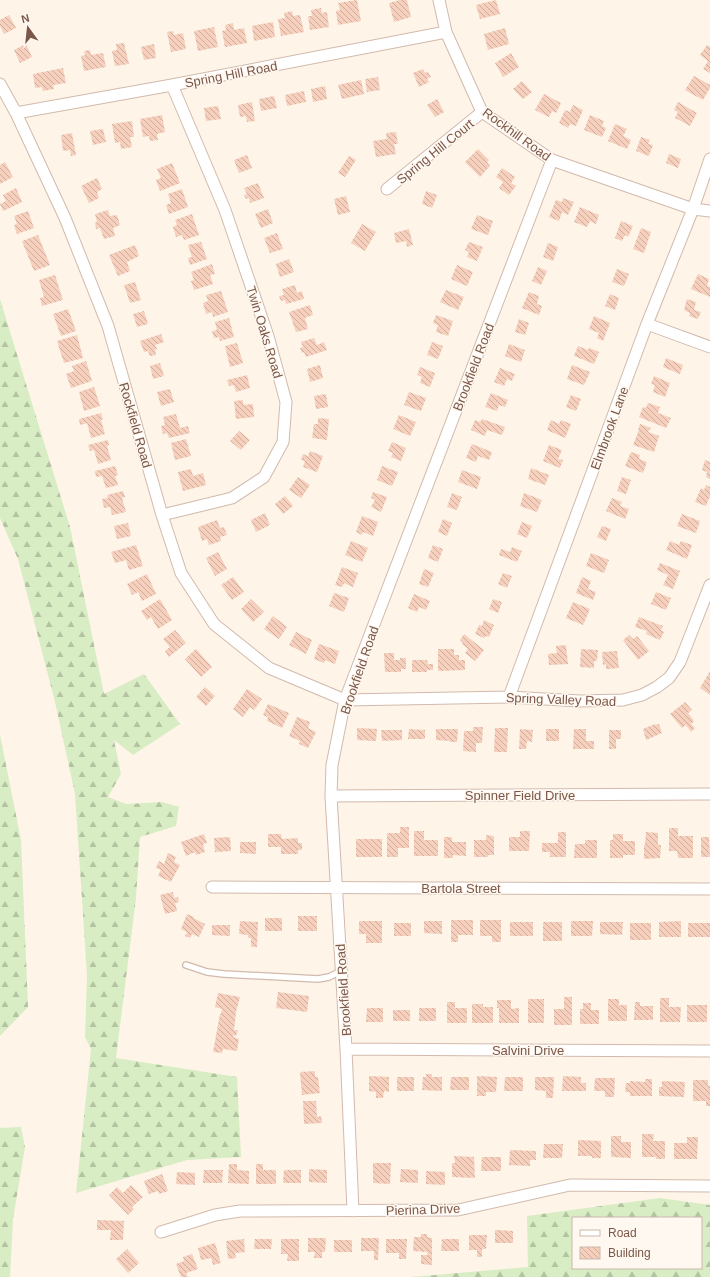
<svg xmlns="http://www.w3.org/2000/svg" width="710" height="1277" font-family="Helvetica,sans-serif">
	<defs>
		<pattern id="forest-firs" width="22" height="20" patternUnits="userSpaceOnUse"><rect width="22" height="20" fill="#d8edc4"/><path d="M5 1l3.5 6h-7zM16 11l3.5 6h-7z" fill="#b4c3a1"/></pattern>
		<pattern id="building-back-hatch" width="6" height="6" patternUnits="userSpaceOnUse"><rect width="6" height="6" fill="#f6d0bd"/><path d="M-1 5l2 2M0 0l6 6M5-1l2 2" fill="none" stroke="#ccac9c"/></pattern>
	</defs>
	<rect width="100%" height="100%" fill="#fef4e8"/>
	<path fill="url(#forest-firs)" fill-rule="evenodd" d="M0,299L70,527L104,694L144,674L180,724L133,755L114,740L121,774L108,797L126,804L162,802L179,807L176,826L140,837L136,898L116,1058L237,1077L241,1157L187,1160L76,1193L91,1049L85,1037L87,975L75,794L55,702L18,559L0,518Z
		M0,735L21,840L28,1007L0,1036Z
		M21,1127L25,1147L13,1219L10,1277H0V1128Z
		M660,1198L710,1205V1277H411L528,1267L527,1216ZM573,1218H701V1268H573Z"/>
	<path fill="url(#building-back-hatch)" d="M357,0L361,21L338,25L336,11L340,10L338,3Z
		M400,0H407L411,17L394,22L389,3Z
		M496,0L500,14L480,19L476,5Z
		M321,8L322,13L327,12L329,27L310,30L308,16H312L311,10Z
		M292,11L293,16L300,15L304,32L281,36L278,19L285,18L284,13Z
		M9,15L16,28L4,34L0,26V20Z
		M273,22L275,37L254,41L252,26Z
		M233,23L234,30L244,28L247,43L225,47L222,31L226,30L225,25Z
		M214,27L218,47L198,51L194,31Z
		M505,28L509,44L488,50L484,34Z
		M173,31L174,35L183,33L186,49L171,52L167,32Z
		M124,43L129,64L115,66L112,51L117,50L116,44Z
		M26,44L32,57L20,63L14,50Z
		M154,44L156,58L144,60L141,47Z
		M707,45L710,47V73L703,69L708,61L700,55Z
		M90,50L91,55L103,53L106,67L84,71L81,56L85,55L84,51Z
		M511,53L519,67L503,77L495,63Z
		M63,68L66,83L53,85L54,89L43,91L42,87L35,88L33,74Z
		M423,69L425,73L428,72L431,77L427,79L429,82L419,87L413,73Z
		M694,76L710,85V88L703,100L685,90Z
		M378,77L380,90L367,92L365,79Z
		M361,80L364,94L342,99L338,85Z
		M522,81L532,92L523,99L513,89Z
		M325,86L327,99L313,102L311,89Z
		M304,91L306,102L287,106L285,95Z
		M544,94L561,103L556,113L552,111L549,117L535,110Z
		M274,96L277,108L261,111L259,99Z
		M437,99L444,112L435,117L427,105Z
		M252,102L255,121L247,122L246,116L240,117L238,105Z
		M678,102L697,113L690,126L675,118L678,112L674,110Z
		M573,105L583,110L576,126L570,124L568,128L559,123L565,110L570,112Z
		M218,106L221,119L206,121L204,108Z
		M162,115L165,132L157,134L158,140L150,141L149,136L143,137L140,119Z
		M590,115L604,121L602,126L606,128L602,137L584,130Z
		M132,121L134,137H130L132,147L121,149L120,142L115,143L112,124Z
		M615,124L627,129L623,136L631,140L627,149L608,141Z
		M103,129L106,142L93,145L90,131Z
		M396,132L398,144H394L396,154L376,157L373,141L387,139L386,133Z
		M72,133L76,155L71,156L70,150L63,151L61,135Z
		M641,137L650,140L648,144L653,145L649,156L636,151Z
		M478,149L489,160L487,162L490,166L480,177L465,162Z
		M669,154L681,159L678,168L666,163Z
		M247,155L252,168L239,173L234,160Z
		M349,156L356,160L345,177L338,173Z
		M5,162L13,177L0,184V165Z
		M172,163L180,183L160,191L156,180L161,178L157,169Z
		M502,168L515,177L511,183L516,186L509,195L499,188L503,182L496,177Z
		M97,178L102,189L97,192L99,198L89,203L81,186Z
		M258,183L264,198L250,203L249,198L246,199L244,195L247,194L244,188Z
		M16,188L22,202L3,211L0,204L6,201L3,195Z
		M182,189L188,207L169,214L166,205L171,203L168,194Z
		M426,191L437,195L432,208L422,204Z
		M346,196L350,212L338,215L334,199Z
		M563,198L574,202L568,215L562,212L559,221L549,217L556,200L562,202Z
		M580,207L599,215L596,224L590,221L587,227L574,222Z
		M268,209L273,223L261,228L255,214Z
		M108,210L110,216L117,215L120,225L113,228L115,236L104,239L100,228L96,229L95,223L97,222L95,214Z
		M28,211L34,228L17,234L14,225L17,224L14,216Z
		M192,214L199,235L184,240L182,235L176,237L173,227L177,225L175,220Z
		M477,215L493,221L488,235L471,229Z
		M621,221L633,226L628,237L625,235L622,241L615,238Z
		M362,224L376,232L365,251L351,243Z
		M641,228L651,232L644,253L633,249Z
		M409,229L413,245L407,247L406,241L396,243L394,233Z
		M277,233L283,249L270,253L264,238Z
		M38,235L50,265L34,271L22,241Z
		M201,242L207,259L190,265L188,258L192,257L188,245Z
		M469,242L483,247L477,261L467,257L469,252L465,250Z
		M548,243L558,247L553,261L543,257Z
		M135,245L139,256L127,262L130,271L118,276L109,255Z
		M289,259L294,272L280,277L276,264Z
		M212,264L215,274L210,275L213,284L194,290L191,281L194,280L191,272Z
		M457,265L473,272L467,286L451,279Z
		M538,267L547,271L541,285L532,281Z
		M617,269L629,274L624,286L612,282Z
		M698,274L709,279L707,286L710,287V297L691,289Z
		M55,275L63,300L42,306L40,298L44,297L39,280Z
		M135,282L141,300L130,303L124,285Z
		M295,285L297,293L302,291L304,299L286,304L285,300L281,301L279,296L284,295L282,289Z
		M446,290L464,297L458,310L440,302Z
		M221,291L228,312L213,317L212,312L206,314L203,303L208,301L206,295Z
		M529,292L539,296L537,304L542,306L539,315L522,308Z
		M610,294L619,298L615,310L605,306Z
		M687,299L696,302L694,310L701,312L698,319L689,316L690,313L684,310Z
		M310,305L313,315L305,318L308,329L296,332L289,312Z
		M68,309L76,331L61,336L53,314Z
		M144,311L148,324L137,327L133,314Z
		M436,315L453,321L448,336L436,332L438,325L433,323Z
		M594,316L610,323L603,341L597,338L599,333L589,329Z
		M229,318L234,337L220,341L219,337L214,338L212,331L217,330L215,322Z
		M519,319L529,323L525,335L515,332Z
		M161,334L164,342L155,345L157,349L155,350L156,355L150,356L148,351L144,352L140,341Z
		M77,335L83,358L64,363L57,341Z
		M314,338L317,345L324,342L327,350L306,357L304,352L302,353L300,348L303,347L301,342Z
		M432,342L443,346L438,359L427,355Z
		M237,343L243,363L230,367L225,346Z
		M509,344L525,350L521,362L505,356Z
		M578,346L588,350L589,348L599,352L594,364L574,356Z
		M666,358L683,365L680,374L663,367Z
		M86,361L92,381L71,388L66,374L74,371L72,366Z
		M160,363L164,376L153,379L150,366Z
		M320,365L323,378L310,382L307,369Z
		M572,365L590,372L584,385L567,379Z
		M420,367L435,373L430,387L420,383L422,377L417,375Z
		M500,368L515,374L512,381L507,379L504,386L494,382Z
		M247,375L250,388L236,392L234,385L229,386L227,380Z
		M654,376L670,383L665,397L653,392L655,385L651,384Z
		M94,387L100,406L84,411L79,392Z
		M170,389L174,402L161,406L157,392Z
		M409,392L426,398L421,411L404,405Z
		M491,393L508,400L505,407L499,405L497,411L485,407Z
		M326,394L328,407L316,409L314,396Z
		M571,395L581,399L576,411L566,407Z
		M243,400V405L253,404L254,417L236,419L234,401Z
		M648,403L660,407L658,413L671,418L666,428L639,417L643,407L646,408Z
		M101,413L103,419L101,420L105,434L91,438L87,423L80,425L79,419Z
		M176,414L180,428L188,426L190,433L169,438L167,433L163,434L161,426L165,425L163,417Z
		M399,415L416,422L410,436L393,429Z
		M318,418L329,419L327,440L312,438L314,424H318Z
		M482,419L505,427L502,435L487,430L485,436L471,430L475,420L480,422Z
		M551,420L559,424L561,420L571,424L565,438L547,430Z
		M640,424L651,428L648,432L659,436L654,452L633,445L639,430H638Z
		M239,431L250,440L241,450L230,441Z
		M186,439L191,456L175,460L171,443Z
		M108,440L109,445L107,446L111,460L98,464L94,450L90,451L88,445Z
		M392,442L406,448L401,461L391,457L393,453L388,451Z
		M472,444L492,452L489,460L478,456L476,462L466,458Z
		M549,445L562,450L558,459L563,460L560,468L543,461Z
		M310,451L323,456L317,472L303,467L305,461L301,460L303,454L308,456Z
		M631,452L640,455L639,459L647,462L643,473L625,466Z
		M705,460L710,462V479L706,477L707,472L702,470Z
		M115,466L118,475L115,476L118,485L106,488L102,476L96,477L95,471Z
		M382,466L398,472L392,486L377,480Z
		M531,468L549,475L545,485L528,479Z
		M191,469L193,476L203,473L206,485L183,491L178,472Z
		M462,470L481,477L477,489L458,482Z
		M298,477L310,485L301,498L289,490Z
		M622,477L631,480L626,494L617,491Z
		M706,485L710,487V496L706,506L695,502L701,488L704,490Z
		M123,491L125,497L122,498L126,512L112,515L110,507L104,508L102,499L108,498L107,495Z
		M373,492L387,497L381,512L371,507L375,500L371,498Z
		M452,493L462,497L457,510L447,507Z
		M524,493L542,500L537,512L520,506Z
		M285,496L293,506L283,514L275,504Z
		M612,498L622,502L620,506L629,509L625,519L606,511Z
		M265,513L270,525L256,532L251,520Z
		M682,514L700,521L696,533L677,526Z
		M362,516L378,522L373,536L363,532L362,535L356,532Z
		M443,519L452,523L447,536L438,532Z
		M217,520L220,528L224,527L227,535L220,537L221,541L209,545L207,539L202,541L198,527Z
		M522,522L532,526L527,538L517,534Z
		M128,523L131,536L117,539L114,526Z
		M602,526L611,529L606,541L597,537Z
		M351,541L368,548L362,562L345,555Z
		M670,541L679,545L681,541L692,545L687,559L666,550Z
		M136,545L143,566L129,570L126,560L115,563L111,552Z
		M433,545L443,549L438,562L428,558Z
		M512,547L522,551L517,562L499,555L501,549L510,552Z
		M218,552L227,569L215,576L206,558Z
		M591,553L609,560L604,573L586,566Z
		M660,563L680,571L673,589L663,585L668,575L657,570Z
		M342,567L358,573L353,587L344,583L342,587L335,585Z
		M424,569L434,573L428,587L419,584Z
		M503,573L512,576L507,588L498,584Z
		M147,574L156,594L142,601L138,592L132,595L127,584Z
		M233,577L244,592L232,600L221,585Z
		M582,577L591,581L588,589L596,592L593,600L576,593Z
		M656,592L671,598L666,610L651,604Z
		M334,593L349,598L344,612L329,606Z
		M414,594L430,601L426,610L419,607L417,612L408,608Z
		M160,599L172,620L158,629L151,617L147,620L141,611Z
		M251,599L264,612L253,622L241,609Z
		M493,599L502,602L498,613L489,609Z
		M573,602L590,609L583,625L566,618Z
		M273,616L287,627L279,639L264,629Z
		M639,617L663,626L661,630L664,632L660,640L646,634L647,631L635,627Z
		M484,620L494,625L489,637L486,636L484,638L475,634L479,625L482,626Z
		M175,630L186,643L169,657L165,651L170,647L163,639Z
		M296,632L312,640L306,654L289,645Z
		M464,634L484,650L475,661L465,653L468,649L462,644L463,643L460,640Z
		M629,635L633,639L637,636L649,651L638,660L623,640Z
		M319,644L339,651L335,664L325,660L324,663L314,659Z
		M566,645L568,664L549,665L548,654L557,653L556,646Z
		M196,649L212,667L201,677L185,659Z
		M438,649H454V655H459V660H465V670L438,671Z
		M581,649L598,650L597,661H594V668L580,667Z
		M617,651L619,668L606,669V664L603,665L602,652Z
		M384,653H394V660H400V658H406V669H401V672H385Z
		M412,660H427L428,664H433V670H427V672H412Z
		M710,671V695L700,688Z
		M205,687L215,696L206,706L196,697Z
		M247,689L262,699L254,710L250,707L243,717L233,709Z
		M685,702L692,710L688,713L694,721L691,724L695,728L691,732L686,725L682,728L670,714Z
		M268,704L289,713L282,728L267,721L268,717L263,715Z
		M297,717L310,722L308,728L316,732L308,748L299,744L300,741L289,736Z
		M655,724V725L659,724L662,733L646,740L643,729Z
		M473,727H483L482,743H476V752L463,751L464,731H473Z
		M357,728L377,729L376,741L357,740Z
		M495,728H508L507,752H494Z
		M409,729L425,730V739H408Z
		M436,729H458L457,742H450V741L436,740Z
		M520,729L533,730L532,742L527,741L526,749H519Z
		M546,729H559V741H546Z
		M574,729H586V741H594V749H573Z
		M381,730H402V740L382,741Z
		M609,730H621V739H616V749H609Z
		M400,827H409V848H398V857H387V833H400Z
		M669,828H678V836H693V858H678L677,851H669Z
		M414,831H424V840H438V856H414Z
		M520,831H530L529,851H509V837H520Z
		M558,832H566V857H550V852H542V843H558Z
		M646,832L658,833V845H661L660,858L644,859V845H645Z
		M204,834L207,843L203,844L205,852L196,855L195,852L186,856L181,842Z
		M268,834H281L282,839L298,838V843H302V850H298V854H281V847H268Z
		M613,834H623V841H635V855H623V858H610V840H613Z
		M486,835L494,836V855H488V857H474V840H486Z
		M230,837L231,851L215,852L214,838Z
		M444,837H452V842H466V856L453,855V858H444Z
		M701,837H709L710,857H701Z
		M356,839H382V857H356Z
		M585,840H597V858H574L575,844H585Z
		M240,842H256V854L240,853Z
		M168,853L176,857L174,862L180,865L171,882L158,876L161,870L156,868L159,861L164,864Z
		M173,892L174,898L178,897L179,902L175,903L177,911L165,914L160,895Z
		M187,914L194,917L193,918L205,924L199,937L192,934L190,938L185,936L187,932L181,929Z
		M298,916H317V931H298Z
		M265,918H282V931H265Z
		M451,920H473V935H458V942H451Z
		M480,920H501V942H492V936H480Z
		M240,921L258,922L257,947H251V938H248V935L239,934Z
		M359,921H382V943H366V934H359Z
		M424,921H442V934L424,933Z
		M571,921H593L592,936H571Z
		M681,921V937H659V922Z
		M510,922H533V936H510Z
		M543,922H562V941H543Z
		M600,922H623L622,935L600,934Z
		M394,923H411V936H394Z
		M630,923H651V940H630Z
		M688,923H710V937H688Z
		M212,925H230V936L212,935Z
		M278,992L309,996L307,1012L276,1008Z
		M218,993L240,997L236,1012L234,1030H238L236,1036L233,1035V1037L239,1039L237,1051L223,1049L222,1053L213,1052L220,1014H221L222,1009L215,1007Z
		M564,997H572V1025H554V1009H564Z
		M660,998H669V1007H681L680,1022H660Z
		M528,999H544V1023H528Z
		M608,999H619V1005H627V1021H608Z
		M497,1000H511V1009L519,1008V1023H499V1008H497Z
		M447,1002H455V1008H467V1023H447Z
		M635,1002H640V1006H653V1020H634Z
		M583,1003H591V1010H599V1024H580V1009H583Z
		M472,1004H483V1007H493V1023H472Z
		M687,1005H707V1022H687Z
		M367,1008H383V1022H366Z
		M419,1008H436V1021H419Z
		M393,1010H410V1021H393Z
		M315,1071V1077H318L320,1093L302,1095L300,1072Z
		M426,1074H432V1077H442V1091L422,1090L423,1077H426Z
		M369,1076L389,1077V1092L384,1091L383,1098H376V1092L369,1091Z
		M477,1076L497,1077L496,1092H486V1096H477Z
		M563,1076L581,1077V1083H586V1091H562Z
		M397,1077H414V1091H397Z
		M451,1077H469V1090H450Z
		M505,1077H523V1091H504Z
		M535,1077H554L553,1098H546V1091L535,1090Z
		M595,1078H615L614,1097H605V1091H594Z
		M645,1079H652V1096H630V1092H625L626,1083H630V1081L645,1082Z
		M693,1080H708V1086H710V1106H706V1101H693Z
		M662,1081L685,1082L684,1097L659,1096V1087H662Z
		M303,1101H316L317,1117L321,1116L322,1123L304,1124Z
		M642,1134H654L653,1141H665V1159H656V1157H642Z
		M611,1136H621V1142H631V1158L611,1157Z
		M687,1137H698L697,1159H674V1143H687Z
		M578,1140L601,1141V1158H592V1156H578Z
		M544,1144H563L562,1158H543Z
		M510,1150L536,1151V1160H530V1166L509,1165Z
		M454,1156L474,1157L475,1178L452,1177V1163H455Z
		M482,1157H501V1171H481Z
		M373,1163H391L390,1184L373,1183Z
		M229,1164H237V1170L249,1171V1184L228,1183Z
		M256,1164H263V1170H276V1184H256Z
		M309,1169L327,1170V1183L309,1182Z
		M401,1169L418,1170V1183L400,1182Z
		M204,1170H223L222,1183H203Z
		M284,1170H301V1183H283Z
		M426,1171L445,1172V1185L426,1184Z
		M177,1172L195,1173V1185L176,1184Z
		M162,1174L168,1191L159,1194L158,1191L149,1194L144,1181Z
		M131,1185L143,1197L132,1207L134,1209L128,1215L109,1195L117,1187L123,1193Z
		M97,1220L124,1221L123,1240H110L111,1230H97Z
		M495,1230L513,1231V1243H495Z
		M421,1234H427V1237L432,1238V1265L421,1264V1255H428L427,1252L413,1251L414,1237H421Z
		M469,1235H487L486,1249H482V1257H477V1250H469Z
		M308,1238H326L325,1252H322V1258H314L315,1252H308Z
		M361,1238H379L378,1260H374V1251H361Z
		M244,1239L245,1252L235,1253L236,1258L228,1259L226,1241Z
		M255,1239H272L271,1249H254Z
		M281,1239H299V1261H287L288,1254H281Z
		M386,1239H407L406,1259H399V1253H386Z
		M442,1239H459V1251H441Z
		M334,1240H352V1252H334Z
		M215,1243L221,1263L213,1265L211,1258L201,1260L198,1248Z
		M127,1249L139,1263L128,1273L116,1259Z
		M192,1254L198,1269L186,1273L188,1277H181L176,1264L184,1261L183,1257Z"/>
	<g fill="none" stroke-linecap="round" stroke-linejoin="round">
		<g stroke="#d2baac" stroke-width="8">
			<path id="lane" d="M186,965L207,972L224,974L318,979L329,977L341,971"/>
		</g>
		<g stroke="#d2baac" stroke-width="13">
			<path id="street" d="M439,0L446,32L482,112L552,160L693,209L710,211
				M0,84L16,113L65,218L108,326L162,515L181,573L214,624L269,668L345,700L509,697L580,701L623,700L642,695L657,687L669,678L680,662L710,585
				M16,113L172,85L446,32
				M387,189L482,112
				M647,324L710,347
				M162,515L232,498L264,477L283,442L286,402L268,336L225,210L172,85
				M509,697L647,324L693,209L710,159
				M331,796L710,794
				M212,887L710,889
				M346,1049L710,1051
				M353,1211L346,1049L331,796L332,765L345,700L552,160
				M161,1232L215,1215L240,1211L458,1210L570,1185L710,1186"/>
		</g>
		<use href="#lane" stroke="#fff" stroke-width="5.5"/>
		<use href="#street" stroke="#fff" stroke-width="11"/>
	</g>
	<g text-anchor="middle" stroke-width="3" stroke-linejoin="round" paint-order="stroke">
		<g font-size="13" fill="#7b5749" stroke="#fff8f0">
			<text transform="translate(231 74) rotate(-11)" y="5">Spring Hill Road</text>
			<text transform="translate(517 134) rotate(36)" y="5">Rockhill Road</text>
			<text transform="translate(435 151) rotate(-39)" y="5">Spring Hill Court</text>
			<text transform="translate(265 332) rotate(73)" y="5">Twin Oaks Road</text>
			<text transform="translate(473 367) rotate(-69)" y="5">Brookfield Road</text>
			<text transform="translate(136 425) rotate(74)" y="5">Rockfield Road</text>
			<text transform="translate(609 428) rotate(-70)" y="5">Elmbrook Lane</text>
			<text transform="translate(359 670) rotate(-71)" y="5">Brookfield Road</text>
			<text transform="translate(561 699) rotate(2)" y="5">Spring Valley Road</text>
			<text x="520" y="800">Spinner Field Drive</text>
			<text x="461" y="893">Bartola Street</text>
			<text transform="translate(343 990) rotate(-94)" y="5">Brookfield Road</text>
			<text x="528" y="1055">Salvini Drive</text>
			<text transform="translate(423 1209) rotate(-2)" y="5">Pierina Drive</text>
		</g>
	</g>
	<rect x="572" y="1217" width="130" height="52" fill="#fff8f0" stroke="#cab8ad"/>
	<rect x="580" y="1230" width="20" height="6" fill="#ffffff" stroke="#cab8ad"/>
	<text x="608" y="1237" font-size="12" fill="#7b5749">Road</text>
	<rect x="580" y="1247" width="20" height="12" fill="url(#building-back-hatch)" stroke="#cab8ad"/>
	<text x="608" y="1257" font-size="12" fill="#7b5749">Building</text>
	<g transform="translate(28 28) rotate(345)" stroke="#fff8f0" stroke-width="3" paint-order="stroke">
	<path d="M0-3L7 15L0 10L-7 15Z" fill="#7b5749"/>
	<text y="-6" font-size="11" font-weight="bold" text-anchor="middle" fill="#7b5749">N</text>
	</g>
</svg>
